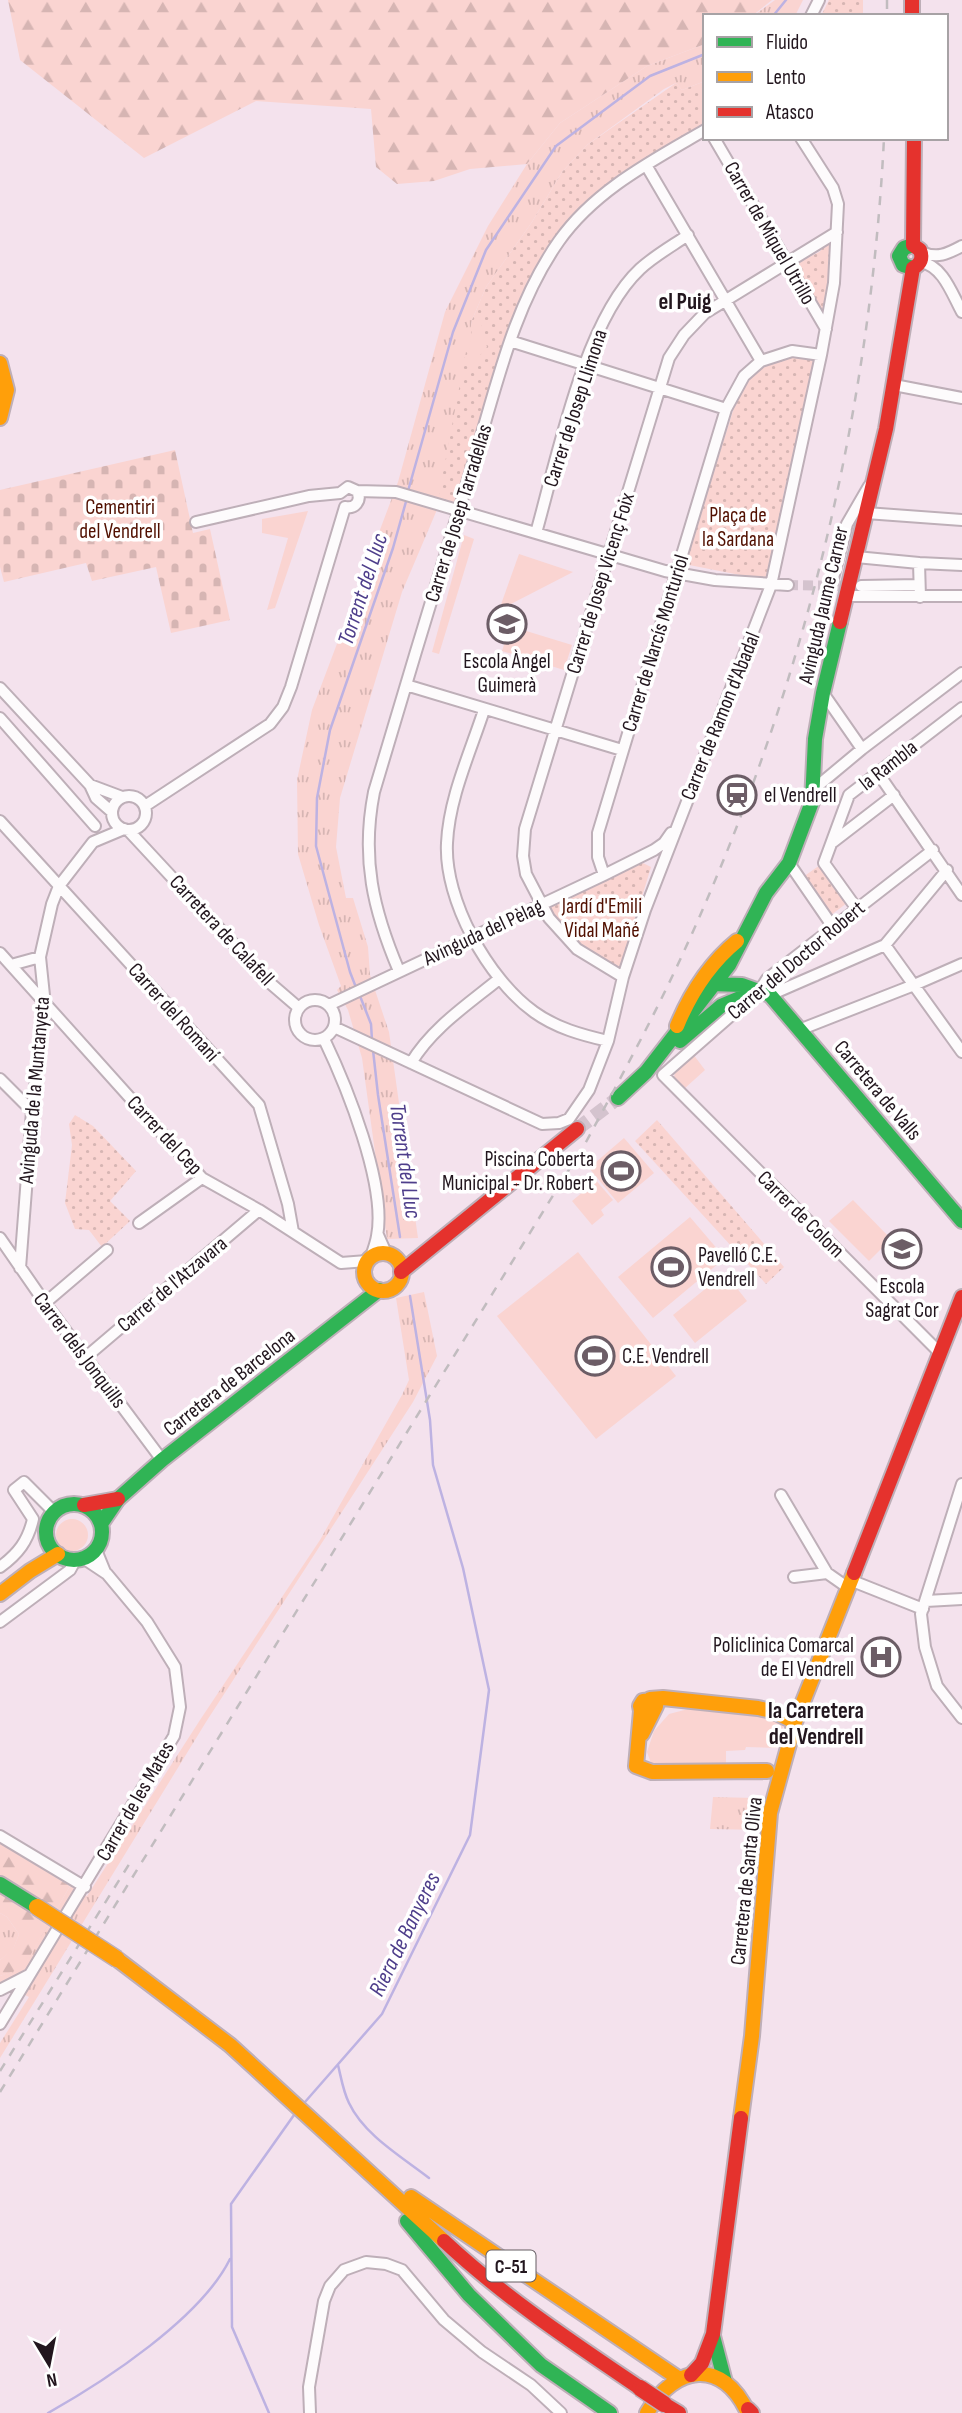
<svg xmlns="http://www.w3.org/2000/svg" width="962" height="2413" font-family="'Sofia Sans Condensed',sans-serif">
	<defs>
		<pattern id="grass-tufts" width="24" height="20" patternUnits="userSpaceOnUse" patternTransform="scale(1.75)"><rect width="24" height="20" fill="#fad4d1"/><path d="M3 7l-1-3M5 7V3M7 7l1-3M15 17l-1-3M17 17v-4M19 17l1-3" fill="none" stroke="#d6b5b3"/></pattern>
		<pattern id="forest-firs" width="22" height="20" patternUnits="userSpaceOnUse" patternTransform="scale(1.75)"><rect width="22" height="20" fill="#fad4d1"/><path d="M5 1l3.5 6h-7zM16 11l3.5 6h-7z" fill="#d6b5b3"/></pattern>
		<pattern id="cemetery-stones" width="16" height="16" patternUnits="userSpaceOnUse" patternTransform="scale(1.75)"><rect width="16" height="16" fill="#fad4d1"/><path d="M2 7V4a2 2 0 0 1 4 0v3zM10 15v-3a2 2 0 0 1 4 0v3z" fill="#d6b5b3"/></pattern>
		<pattern id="park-dots" width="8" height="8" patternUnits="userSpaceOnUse" patternTransform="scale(1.75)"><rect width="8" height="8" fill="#fad4d1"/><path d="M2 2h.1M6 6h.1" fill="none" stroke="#d6b5b3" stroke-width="1.8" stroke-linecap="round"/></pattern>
	</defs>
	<rect width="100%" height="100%" fill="#f4e2ed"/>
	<path fill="url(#grass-tufts)" d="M775,0H803L795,16H753Z
		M705,44V81L682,90L676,83L664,89L587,145L562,172L532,222L486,287L472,320L458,429L436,512L402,592L340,798L336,847L346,898H353L368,947L370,975L389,1032L418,1238L387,1239L362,1058L348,1010L337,990L341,986L319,925L298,854L297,780L312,710L398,482L445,312L488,226L527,164L560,123L647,66Z
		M424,1292L437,1356L413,1402L206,1722L0,2058V2043L29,1997L0,1982V1976L23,1967L70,1886L87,1896L200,1720L320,1540L402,1395L409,1380L396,1298Z
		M713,1797L756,1798V1808L765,1809L762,1830L710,1829Z
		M0,1913L7,1917L19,1934L13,1950L0,1960Z"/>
	<path fill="url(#forest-firs)" d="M8,0H772L752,16H705V44L647,66L560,123L527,164L470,169L434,181L397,184L376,167L371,109L256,101L144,158L20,60Z
		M0,1843L70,1886L23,1968L0,1976V1960L13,1949L19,1934L7,1917L0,1913Z"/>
	<path fill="url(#cemetery-stones)" d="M175,450L193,533L210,529L230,620L171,633L156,567L92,581L86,563L4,582L0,567V490Z"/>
	<path fill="url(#park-dots)" d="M829,0H863V16H821Z
		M705,81V124L623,174L565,226L527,282L458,510L437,505L472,320L486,287L532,222L562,172L587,145L676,83L682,90Z
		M832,240V278L824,317L792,266L819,252Z
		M793,354L818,362L784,492L770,581L684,564L742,383L765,362Z
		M643,863L651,867L620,969C590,957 567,933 548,907Z
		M820,865L847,903L831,915L803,877Z
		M75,1115L93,1126L136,1171L110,1201L130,1221L102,1247L89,1230L75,1229L65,1203L72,1145L69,1124Z
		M657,1120L784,1267L766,1284L635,1141Z"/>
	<path fill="#fad4d1" d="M479,317L487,347L472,365L467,364L473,322Z
		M308,511L275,608L267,610L288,538L262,533V519Z
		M464,535L474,539L439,654L432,652Z
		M519,554L573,572L499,610Z
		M510,626L572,645L564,670L502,651Z
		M693,1054L705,1070L684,1089L674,1080L675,1069Z
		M624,1138L654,1173L618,1203L589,1168Z
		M593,1177L613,1200L601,1210L604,1215L592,1225L572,1201L584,1191L581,1186Z
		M853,1200L891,1239L869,1261L829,1221Z
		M690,1217L725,1258L653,1318L618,1277Z
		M578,1252L676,1376L596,1439L497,1316Z
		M725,1273L747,1301L695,1343L673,1315Z
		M56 1535a16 16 0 1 1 32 0a16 16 0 1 1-32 0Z
		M692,1708L766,1716L784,1725L776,1748L746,1747L745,1750L726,1751V1766L662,1768L651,1763L647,1752L654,1731L669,1714Z"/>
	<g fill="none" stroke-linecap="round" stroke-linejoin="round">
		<path stroke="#bdb2e2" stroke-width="2.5" d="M773,16L786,0
			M408,491L453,332L486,250L556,146L650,76L705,54
			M357,990L350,972L316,846L317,798L330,730L393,548L407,498
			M360,996L371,1024L372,1040
			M373,1050L378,1095L400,1237
			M338,2065C341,2077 343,2091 349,2103C364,2135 402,2157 429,2178
			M305,2102L382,2014L470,1835L489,1690L463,1568L433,1465L430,1420L410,1296
			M48,2413C105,2381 201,2318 230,2259
			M269,2413L232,2327L231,2204L294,2115"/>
		<path stroke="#d4c3ce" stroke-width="10" stroke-dasharray="10 5" stroke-linecap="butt" d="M788,585L854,586"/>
		<path stroke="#d4c3ce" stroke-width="14" stroke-dasharray="14 7" stroke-linecap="butt" d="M577,1129L618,1098"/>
		<g stroke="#beafb8" stroke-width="14">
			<path id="street" d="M811,16L819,0
				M714,138L826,329
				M646,165L761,361
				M921,252C938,259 947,254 962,246
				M921,262C943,266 952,294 962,312
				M510,341L726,409
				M894,385L962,398
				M345,507C355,509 362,501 357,491
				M866,513L962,520
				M196,522L309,496L340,493L348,487L357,491L396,492L665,571L715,580L788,585
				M536,533C557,459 584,321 640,269C654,256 672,246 688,235
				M856,557L919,563L920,597
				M919,563L962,565
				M831,586L847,524L869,486
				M861,586L919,585
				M846,596H962
				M406,685L622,750
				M0,688L90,785L96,798L112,812
				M823,693L862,749
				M484,710C470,753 449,798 447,843C444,900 488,979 534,1012C556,1028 582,1035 608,1041
				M0,718L95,826
				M878,773L962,895
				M90,785L122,797
				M814,789L862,749L962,673
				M112 813a17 17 0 1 1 34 0a17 17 0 1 1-34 0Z
				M145,806L270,724L283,707L291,687L345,507
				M0,821L259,1105L288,1204L293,1232
				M128,830L270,983L299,1008
				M833,842L894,795
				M933,850L767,979L760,990L663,1075L939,1352
				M789,863L833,927
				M604,875L598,857V833L726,409L744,376L761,361L792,351L821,355
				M857,909L824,863L849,795L962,708
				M885,945L962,1052
				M0,953L202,1178L259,1210L341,1263L367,1261
				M11,965L40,957
				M399,971C373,910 361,858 374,792C407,680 441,569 475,457C497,384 514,305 559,241C595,190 652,161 705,130
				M623,977L577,949L549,918L526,874L523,856L525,829L669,358L684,335L705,313L837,232
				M770,995L885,945L947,870
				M295 1020a20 20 0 1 1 40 0a20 20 0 1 1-40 0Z
				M329,1005L604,875L654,850L664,843L671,833
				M334,1027L542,1124L559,1123L569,1119L589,1090L608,1041L623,977L645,910L771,585L821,355L834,283L838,204L833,188L801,138
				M799,1030L914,985L962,964
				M324,1039C346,1085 387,1185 377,1236C376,1243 373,1250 371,1257
				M411,1063C432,1028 467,1005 499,979
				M0,1079L32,1111
				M139,1223L202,1178
				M378,1235L386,1253
				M0,1238L45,1303L162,1460
				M20,1268L32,1111L45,1005L40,957L52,904L59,886L93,842L124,829
				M45,1303L107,1250
				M86,1357L259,1210
				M962,1484L921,1614L925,1647L937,1686L962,1718
				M781,1495L827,1573
				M96,1550L105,1572
				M0,1567C18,1554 28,1541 33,1519L14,1490L24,1482L54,1512
				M794,1577L827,1573L847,1587
				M850,1580L923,1609
				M926,1601L962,1599
				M0,1622L70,1570L76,1559
				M0,1836L85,1887
				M0,1990L29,1975
				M0,2024L174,1736L180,1707L175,1667L147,1622L107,1574L83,1558
				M310,2413L309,2387L324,2301L330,2286L344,2270L366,2262L386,2264L402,2270L444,2320L482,2352L531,2385L561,2413"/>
		</g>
		<g stroke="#beafb8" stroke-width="18">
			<path id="fast" d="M913,245L904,248L899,256L903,265L913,268
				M711,984L742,985L770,995L962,1221
				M680,1041L721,1006L759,990
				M618,1098L646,1072L729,965L766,893L789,863L812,802L815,739L823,693L840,622
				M46 1532a28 28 0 1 1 56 0a28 28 0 1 1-56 0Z
				M101,1524L118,1499L162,1460L379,1290
				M0,1884L37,1907
				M407,2221L469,2295L541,2365L610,2413
				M713,2336L725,2382"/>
		</g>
		<g stroke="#beafb8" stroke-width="18">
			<path id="slow" d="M0,363L7,390L0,418
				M677,1026C691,992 709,964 737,941
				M364 1272a19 19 0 1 1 38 0a19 19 0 1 1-38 0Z
				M0,1594L30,1571L58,1554
				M650,1699L663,1698L758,1708L772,1711L795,1722
				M641,1711L636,1766L652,1772L767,1771
				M642,1734L656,1706L652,1700L643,1701L640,1706L641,1711L647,1715L652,1713
				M117,1959L230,2045L444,2241
				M741,2118L752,2036L770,1813L795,1722L854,1573
				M411,2197L678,2378
				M647,2413C675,2364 723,2358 748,2413"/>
		</g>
		<g stroke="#beafb8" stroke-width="18">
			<path id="jam" d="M912,0V16
				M913,245L914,138
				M840,622L886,429L913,268C921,264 923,258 920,250L913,245
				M401,1272L577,1129
				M84,1505L118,1499
				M854,1573L962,1297
				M444,2241C504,2297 572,2342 640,2388
				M691,2375L702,2363L713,2334L741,2118
				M664,2404L679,2413
				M748,2409L752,2413"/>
		</g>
		<use href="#street" stroke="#fdfbfc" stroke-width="10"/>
		<use href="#fast" stroke="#30b455" stroke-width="14"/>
		<use href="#slow" stroke="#ff9f0a" stroke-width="14"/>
		<use href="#jam" stroke="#e5322d" stroke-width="14"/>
		<path stroke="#c1bcbf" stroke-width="2.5" stroke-dasharray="9 9" stroke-linecap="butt" d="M887,0V16
			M0,2071L133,1858
			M0,2092L586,1142C620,1079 655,1015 685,949C802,694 870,418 884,138"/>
		<g stroke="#beafb8" stroke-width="19" stroke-linecap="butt">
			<path id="slow-bridge" d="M37,1907L117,1959"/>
		</g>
		<g stroke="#beafb8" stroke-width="19" stroke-linecap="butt">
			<path id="jam-bridge" d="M640,2388L664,2404"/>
		</g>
		<use href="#slow-bridge" stroke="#ff9f0a" stroke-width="16"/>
		<use href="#jam-bridge" stroke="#e5322d" stroke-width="16"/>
	</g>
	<defs>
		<g id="school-ring" transform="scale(2.0125)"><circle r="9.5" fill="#fff" stroke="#6c5d66" stroke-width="1.5"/><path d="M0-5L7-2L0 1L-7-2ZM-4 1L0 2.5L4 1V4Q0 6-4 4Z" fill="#6c5d66"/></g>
		<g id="station-ring" transform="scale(2.0125)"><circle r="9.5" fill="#fff" stroke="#6c5d66" stroke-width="1.5"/><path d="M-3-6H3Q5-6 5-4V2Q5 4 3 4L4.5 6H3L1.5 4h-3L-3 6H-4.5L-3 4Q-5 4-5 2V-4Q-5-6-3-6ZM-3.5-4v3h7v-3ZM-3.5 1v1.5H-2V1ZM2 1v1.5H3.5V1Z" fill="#6c5d66"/></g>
		<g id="stadium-ring" transform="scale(2.0125)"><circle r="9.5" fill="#fff" stroke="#6c5d66" stroke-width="1.5"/><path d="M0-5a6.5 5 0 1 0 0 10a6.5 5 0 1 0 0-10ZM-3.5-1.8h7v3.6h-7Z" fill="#6c5d66"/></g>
		<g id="hospital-ring" transform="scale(2.0125)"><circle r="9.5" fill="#fff" stroke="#6c5d66" stroke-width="1.5"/><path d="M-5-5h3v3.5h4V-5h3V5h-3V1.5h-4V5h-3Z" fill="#6c5d66"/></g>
	</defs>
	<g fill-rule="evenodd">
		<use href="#school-ring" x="507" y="624"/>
		<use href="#station-ring" x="737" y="795"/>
		<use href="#stadium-ring" x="621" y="1171"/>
		<use href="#school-ring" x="902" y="1249"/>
		<use href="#stadium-ring" x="671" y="1267"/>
		<use href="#stadium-ring" x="595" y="1356"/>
		<use href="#hospital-ring" x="881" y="1657"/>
	</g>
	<g text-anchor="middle" stroke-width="7" stroke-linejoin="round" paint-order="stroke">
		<rect fill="#fff" stroke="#645c62" stroke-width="2" x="486.5" y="2250.5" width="49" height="31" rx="5"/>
		<g font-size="19" font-weight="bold" fill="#22161e">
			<text x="511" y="2273">C-51</text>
		</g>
		<g font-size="21" fill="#22161e" stroke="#fff">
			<text transform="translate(770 233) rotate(60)" y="7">Carrer de Miquel Utrillo</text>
			<text transform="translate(575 408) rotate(-72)" y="7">Carrer de Josep Llimona</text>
			<text transform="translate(458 513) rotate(-73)" y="7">Carrer de Josep Tarradellas</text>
			<text transform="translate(600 583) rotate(-73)" y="7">Carrer de Josep Vicenç Foix</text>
			<text transform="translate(823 605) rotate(-77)" y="7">Avinguda Jaume Carner</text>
			<text transform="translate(655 643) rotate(-73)" y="7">Carrer de Narcís Monturiol</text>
			<text transform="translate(720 716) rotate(-68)" y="7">Carrer de Ramon d'Abadal</text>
			<text transform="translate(888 765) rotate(-38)" y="7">la Rambla</text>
			<text transform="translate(222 930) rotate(47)" y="7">Carretera de Calafell</text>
			<text transform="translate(483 932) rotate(-25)" y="7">Avinguda del Pèlag</text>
			<text transform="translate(796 960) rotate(-40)" y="7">Carrer del Doctor Robert</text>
			<text transform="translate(174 1012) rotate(48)" y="7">Carrer del Romaní</text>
			<text transform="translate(34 1090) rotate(-85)" y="7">Avinguda de la Muntanyeta</text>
			<text transform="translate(878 1090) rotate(50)" y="7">Carretera de Valls</text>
			<text transform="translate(165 1135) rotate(47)" y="7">Carrer del Cep</text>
			<text transform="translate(801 1214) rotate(45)" y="7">Carrer de Colom</text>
			<text transform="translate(172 1284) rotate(-40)" y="7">Carrer de l'Atzavara</text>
			<text transform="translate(80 1350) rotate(53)" y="7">Carrer dels Jonquills</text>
			<text transform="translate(229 1382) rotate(-38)" y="7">Carretera de Barcelona</text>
			<text transform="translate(135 1801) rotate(-60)" y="7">Carrer de les Mates</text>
			<text transform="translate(746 1881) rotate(-84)" y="7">Carretera de Santa Oliva</text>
		</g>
		<g font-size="21" fill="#511001" stroke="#fff">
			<text x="120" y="514">Cementiri<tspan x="120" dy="24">del Vendrell</tspan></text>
			<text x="738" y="522">Plaça de<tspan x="738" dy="24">la Sardana</tspan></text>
			<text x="602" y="913">Jardí d'Emili<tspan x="602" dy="24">Vidal Mañé</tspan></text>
		</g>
		<g font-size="21" fill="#22161e" stroke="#fff" text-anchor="start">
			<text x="507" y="668" text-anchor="middle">Escola Àngel<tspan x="507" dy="24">Guimerà</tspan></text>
			<text x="764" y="802">el Vendrell</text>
			<text x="594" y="1166" text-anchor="end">Piscina Coberta<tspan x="594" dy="24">Municipal - Dr. Robert</tspan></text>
			<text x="698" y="1262">Pavelló C.E.<tspan x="698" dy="24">Vendrell</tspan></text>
			<text x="902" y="1293" text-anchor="middle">Escola<tspan x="902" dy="24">Sagrat Cor</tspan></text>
			<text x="622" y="1363">C.E. Vendrell</text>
			<text x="854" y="1652" text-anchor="end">Policlinica Comarcal<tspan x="854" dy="24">de El Vendrell</tspan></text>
		</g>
		<g font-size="23" font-weight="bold" fill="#22161e" stroke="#fff">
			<text x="685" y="309">el Puig</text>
			<text x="816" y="1718">la Carretera<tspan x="816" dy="26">del Vendrell</tspan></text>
		</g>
		<g font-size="23" font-style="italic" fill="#4e3e8b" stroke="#fff">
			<text transform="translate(362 589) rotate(-72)" y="8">Torrent del Lluc</text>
			<text transform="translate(406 1161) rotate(82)" y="8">Torrent del Lluc</text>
			<text transform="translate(404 1934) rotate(-64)" y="8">Riera de Banyeres</text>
		</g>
	</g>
	<rect x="703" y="14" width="245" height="126" fill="#ffffff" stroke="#a7a2a5" stroke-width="2"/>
	<rect x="717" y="37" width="35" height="10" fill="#30b455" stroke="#a7a2a5" stroke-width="2"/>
	<text x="766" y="49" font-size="21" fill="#22161e">Fluido</text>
	<rect x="717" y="72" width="35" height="10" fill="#ff9f0a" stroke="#a7a2a5" stroke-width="2"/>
	<text x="766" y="84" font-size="21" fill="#22161e">Lento</text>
	<rect x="717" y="107" width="35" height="10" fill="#e5322d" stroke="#a7a2a5" stroke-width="2"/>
	<text x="766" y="119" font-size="21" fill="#22161e">Atasco</text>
	<g transform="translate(49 2364) rotate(170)" stroke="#ffffff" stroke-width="5" paint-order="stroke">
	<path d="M0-5L12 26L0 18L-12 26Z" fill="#22161e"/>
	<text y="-10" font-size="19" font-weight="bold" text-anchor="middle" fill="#22161e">N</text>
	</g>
</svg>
